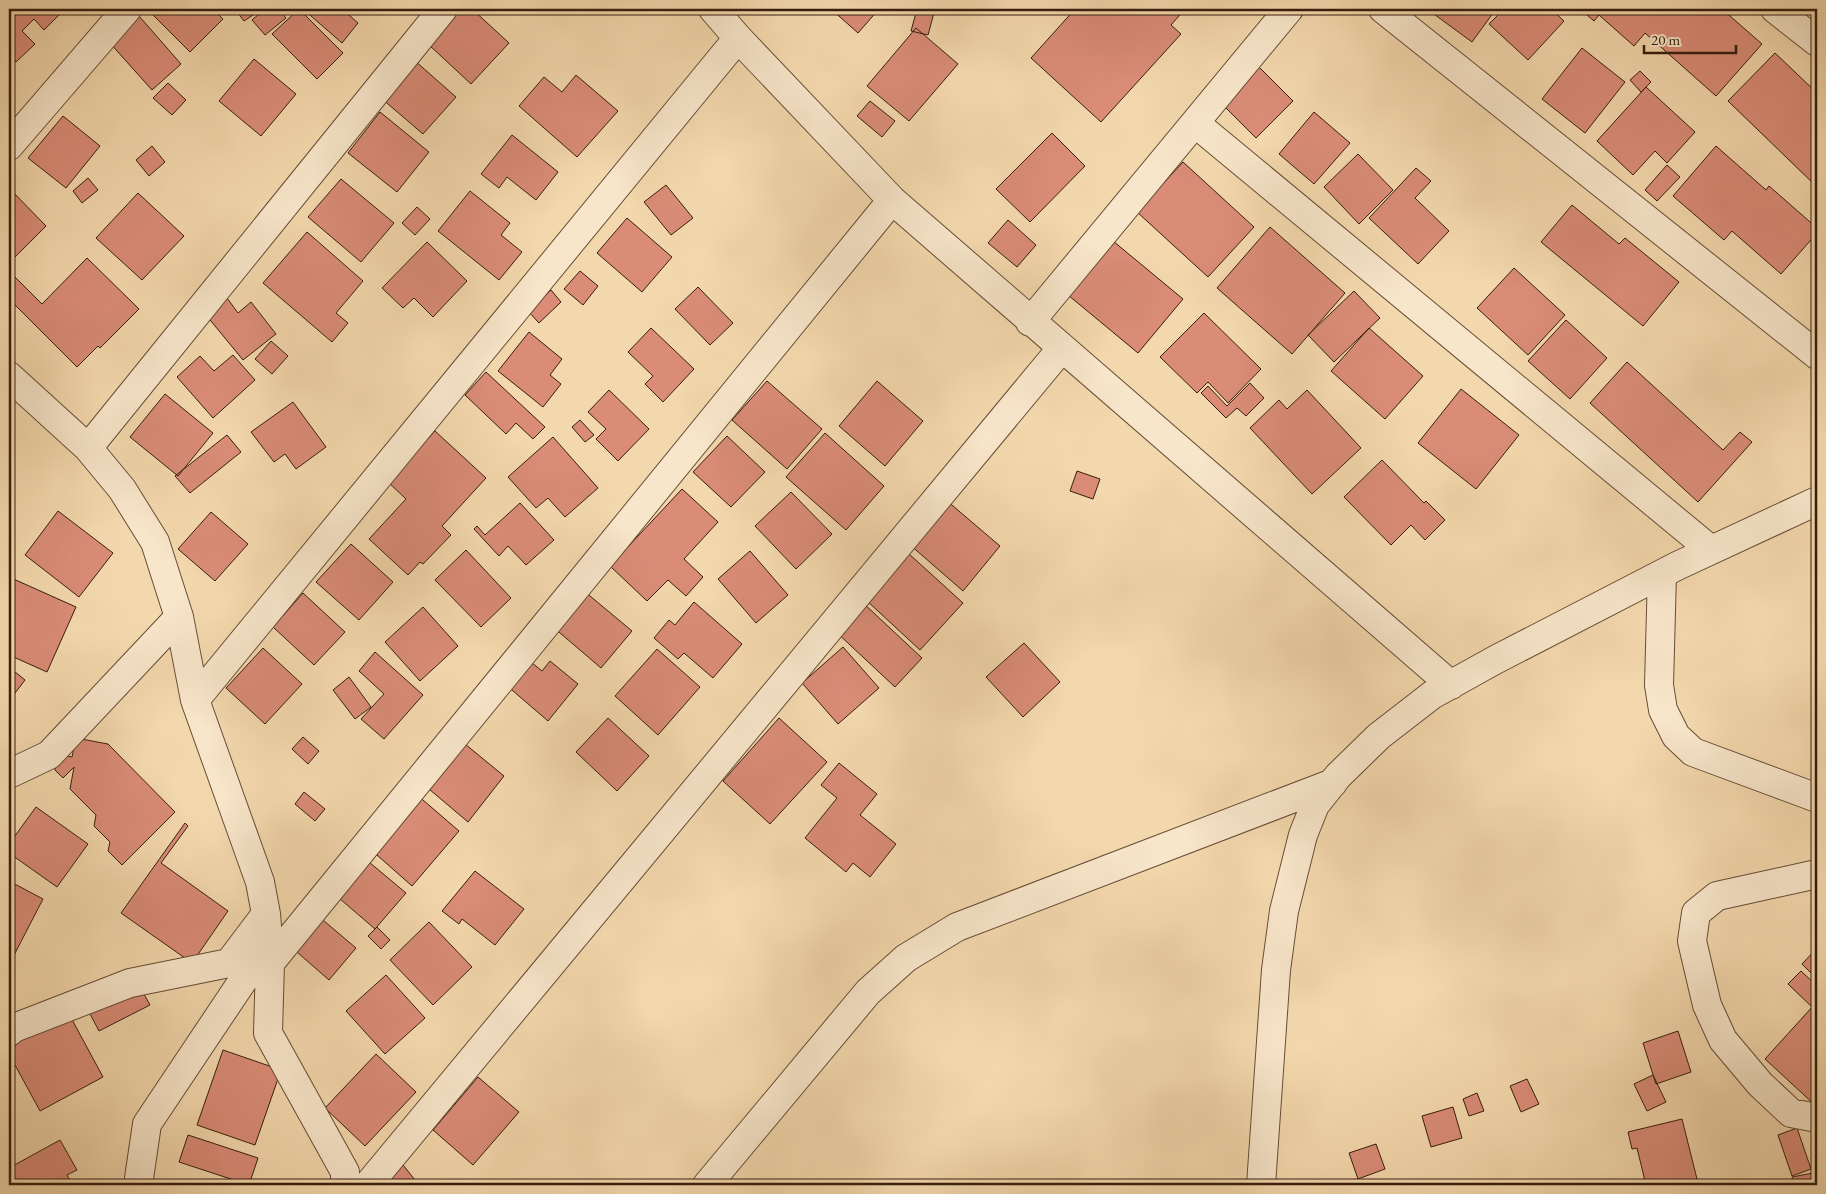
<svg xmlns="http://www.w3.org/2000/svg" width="1826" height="1194" font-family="'EB Garamond',serif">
	<rect width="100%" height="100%" fill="#f4d8ad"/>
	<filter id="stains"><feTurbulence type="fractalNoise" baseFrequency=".004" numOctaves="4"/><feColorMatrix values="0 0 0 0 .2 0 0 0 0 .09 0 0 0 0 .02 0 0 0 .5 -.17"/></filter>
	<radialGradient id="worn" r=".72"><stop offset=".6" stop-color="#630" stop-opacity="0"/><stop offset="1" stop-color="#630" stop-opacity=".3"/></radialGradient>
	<path fill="#da8c77" stroke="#351e0e" d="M9,9H65L44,30L34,19L22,31L35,44L16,62L9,54Z
		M147,9H213L223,19L190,52Z
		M235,9H262L244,21Z
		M265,9H278L286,18L265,35L252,20Z
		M299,9L343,53L317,79L272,34Z
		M303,9H342L358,23L342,43Z
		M460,9H472L509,43L471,84L428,44Z
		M831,9H879L858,33Z
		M917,9H935L928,35L911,31Z
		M1075,9H1185L1171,25L1181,34L1101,122L1031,58Z
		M1427,9H1496L1472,42Z
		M1504,9H1551L1564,21L1528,60L1489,24Z
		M1580,9H1722L1762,44L1716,96L1645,33L1634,46L1599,15L1594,21Z
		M139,16L181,64L152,90L109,42Z
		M916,28L958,64L909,121L867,86Z
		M1582,48L1625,82L1585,133L1542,99Z
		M1775,53L1817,93V187L1728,101Z
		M254,59L296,94L261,136L219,101Z
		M414,60L456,97L423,134L381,98Z
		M1255,63L1293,101L1256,138L1218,100Z
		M1640,71L1651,82L1641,92L1630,80Z
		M576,75L618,111L577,157L519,106L544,77L562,92Z
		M168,83L186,100L172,115L153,98Z
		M1646,87L1695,132L1667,163L1655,151L1633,175L1597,141Z
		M870,101L895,121L882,137L857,116Z
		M380,112L429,152L397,192L348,153Z
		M1314,112L1350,143L1314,184L1279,154Z
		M63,116L100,146L66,188L28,158Z
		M1052,133L1085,166L1030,222L996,189Z
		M512,135L558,172L536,200L507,177L499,188L481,174Z
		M152,146L165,162L149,176L136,160Z
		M1716,146L1766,190L1769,186L1817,228V233L1781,274L1732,231L1724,240L1673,196Z
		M1358,154L1393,190L1359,224L1324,187Z
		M1183,162L1254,227L1208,277L1137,212Z
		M1667,165L1680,177L1657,201L1645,190Z
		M1416,168L1431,181L1415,198L1449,231L1418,264L1369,218Z
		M88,178L98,190L82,203L73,191Z
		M341,179L394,223L361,262L308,217Z
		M666,185L693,218L671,235L644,202Z
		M9,188L46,226L9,263Z
		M470,191L510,223L501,235L522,252L499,280L438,231Z
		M138,193L184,236L142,280L96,238Z
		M1572,205L1619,244L1625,238L1679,282L1643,326L1541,242Z
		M417,207L430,219L415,235L402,223Z
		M627,218L672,257L642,292L597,253Z
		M1008,220L1036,245L1017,267L988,243Z
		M1270,227L1345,293L1292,354L1217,288Z
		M307,232L363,281L336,313L348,323L332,342L263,283Z
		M1107,236L1183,299L1138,353L1062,290Z
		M427,242L467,281L433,317L414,298L403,308L382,288Z
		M87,258L139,309L100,348L98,346L77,367L15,305L9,312V271L42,304Z
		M1514,268L1565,315L1528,355L1477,308Z
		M580,271L598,286L583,305L564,289Z
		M698,287L733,323L710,345L675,309Z
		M551,290L561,302L539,323L528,311Z
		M1354,291L1380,318L1334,362L1308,335Z
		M227,298L238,313L251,302L276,334L243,360L206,315Z
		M1204,313L1261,369L1228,403L1208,382L1197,393L1160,357Z
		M1566,320L1607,358L1570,399L1528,361Z
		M651,328L694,369L663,402L645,384L653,376L628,352Z
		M1369,328L1423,376L1385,419L1331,371Z
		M529,332L562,359L550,375L561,384L543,407L498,371Z
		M271,341L288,356L272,374L255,359Z
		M233,355L255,380L213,418L177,377L200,356L214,371Z
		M1627,362L1723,450L1740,432L1752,442L1698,502L1590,403Z
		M486,372L545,427L533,439L516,423L506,434L465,395Z
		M767,381L822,429L787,469L732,420Z
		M877,381L923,421L885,466L839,426Z
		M1250,383L1264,398L1246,416L1237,408L1226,418L1201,393L1208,386L1227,406Z
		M1461,389L1519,435L1476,489L1418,443Z
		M609,390L649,429L618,461L596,439L606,429L588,412Z
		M1307,390L1361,448L1312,494L1250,428L1279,400L1287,409Z
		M165,394L213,433L178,476L130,437Z
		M293,402L326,447L296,469L285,454L274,462L251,432Z
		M580,420L594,435L585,442L572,427Z
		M435,431L486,478L442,526L451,535L423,564L420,562L408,575L369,539L406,499L388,482Z
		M825,433L884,486L846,530L786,477Z
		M227,435L241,452L190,493L175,476Z
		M727,436L765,472L731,507L693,472Z
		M553,437L598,488L565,517L548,498L536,508L508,477Z
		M1382,460L1424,503L1426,501L1445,520L1425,540L1411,525L1391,545L1344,497Z
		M1077,471L1100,479L1093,499L1070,491Z
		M682,489L718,522L684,559L703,577L686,596L668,580L647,601L610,566Z
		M791,492L832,534L796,569L755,526Z
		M946,500L1000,546L963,591L909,544Z
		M520,503L554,540L526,565L508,546L499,556L474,529L477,526L485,535Z
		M58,511L113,553L79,597L25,555Z
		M211,512L248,544L215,581L178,549Z
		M351,544L393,582L359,620L316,582Z
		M466,550L511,598L481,627L435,580Z
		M750,551L788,595L756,623L718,579Z
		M908,553L963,603L920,650L866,600Z
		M9,577L76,607L47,672L9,655Z
		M584,591L632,631L601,668L553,627Z
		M303,593L345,632L314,665L273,627Z
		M861,601L922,658L895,687L834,630Z
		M694,602L742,644L713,678L684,653L678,659L654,638L669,620L675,625Z
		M423,607L458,646L420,681L385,642Z
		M1024,643L1060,682L1023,717L986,677Z
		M843,647L879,688L838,724L802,683Z
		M263,648L302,684L265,724L226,688Z
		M657,649L700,687L658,735L615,696Z
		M375,652L423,695L384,739L361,719L384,694L359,671Z
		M526,658L542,671L550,661L578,684L548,721L505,684Z
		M9,667L25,680L9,701Z
		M349,677L371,707L355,719L333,690Z
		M608,718L649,756L617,791L576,752Z
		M779,718L827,762L770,824L723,781Z
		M303,737L319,751L308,764L292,749Z
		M76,738L108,744L175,812L122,865L108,851L110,842L94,826L96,815L70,789L74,767L63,778L55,770L58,754L72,757Z
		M465,744L504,776L468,822L429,789Z
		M839,763L877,794L860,815L896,844L870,877L853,863L846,872L805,838L837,798L821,785Z
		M304,792L325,809L315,821L295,804Z
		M416,794L459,831L412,886L369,848Z
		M36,807L88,844L57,887L9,853V844Z
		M185,823L188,826L161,863L228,911L192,963L121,913Z
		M363,857L406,893L375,929L332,892Z
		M475,871L524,909L495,945L462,919L459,924L442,911Z
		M9,881L43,899L11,961L9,960Z
		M317,915L356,948L329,980L290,946Z
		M429,922L472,967L433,1005L390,960Z
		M377,927L390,940L381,949L368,936Z
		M1817,948V979L1802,964Z
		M1801,971L1817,986V1004L1813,1008L1788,984Z
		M386,975L425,1018L385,1054L346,1011Z
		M140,987L150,1005L99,1031L89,1012Z
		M1814,1005L1817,1008V1107L1765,1059Z
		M69,1014L103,1077L40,1111L9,1054V1047Z
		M1678,1031L1691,1072L1656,1084L1643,1043Z
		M223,1050L281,1070L255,1145L197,1125Z
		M376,1054L416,1092L365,1146L325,1108Z
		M1653,1075L1666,1102L1647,1111L1634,1084Z
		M478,1077L519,1112L473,1165L433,1130Z
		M1527,1079L1539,1104L1521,1112L1510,1086Z
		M1477,1093L1484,1111L1469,1116L1463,1099Z
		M1453,1107L1462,1138L1431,1147L1422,1116Z
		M1682,1119L1697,1179L1672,1185H1646L1637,1148L1632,1149L1628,1132Z
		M1797,1128L1811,1169L1792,1176L1778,1135Z
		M188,1135L258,1158L249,1185L179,1162Z
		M60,1140L77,1170L67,1175L72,1185H17L9,1168Z
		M1376,1144L1385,1169L1358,1179L1349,1153Z
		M403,1165L419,1185H377Z
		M1813,1173L1816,1185H1794L1792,1177Z"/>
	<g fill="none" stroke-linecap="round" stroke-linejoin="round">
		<g stroke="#654c36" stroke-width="30">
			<path id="minor" d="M713,9L738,38L892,200L1451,685
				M1383,9L1817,355
				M1775,9L1817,42
				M1195,123L1711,550
				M9,146L127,9
				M1030,322L1289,9
				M9,376L88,448L122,489L155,542L179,617L195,700L260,882L266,914L270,963L268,1033L345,1172V1185
				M88,448L443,9
				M1662,574L1659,685L1663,710L1676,736L1693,752L1817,798
				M195,700L738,38
				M9,774L49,755L179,617
				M1817,874L1717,896L1696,913L1692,941L1707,1005L1723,1040L1760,1084L1791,1113L1817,1118
				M270,963L892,200
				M9,1032L14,1028L130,983L229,963L266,914
				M138,1185L147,1124L268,943
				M368,1185L1061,349
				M707,1185L868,992L906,958L957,927L1333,783
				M1261,1185L1276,970L1284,911L1303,835L1315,805L1338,776L1379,736L1432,695L1495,660L1677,566L1817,501"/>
		</g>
		<use href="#minor" stroke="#f8e6ca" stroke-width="28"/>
	</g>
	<rect width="1826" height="1194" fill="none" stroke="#f4d8ad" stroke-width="30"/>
	<rect x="10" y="10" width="1806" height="1174" fill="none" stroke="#351e0e" stroke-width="2.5"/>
	<rect x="15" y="15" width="1796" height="1164" fill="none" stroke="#351e0e"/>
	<path d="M1644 45v8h92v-8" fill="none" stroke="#351e0e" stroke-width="2.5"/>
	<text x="1651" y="45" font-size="15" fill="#351e0e" stroke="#f8e6ca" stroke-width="4" paint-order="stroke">20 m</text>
	<rect width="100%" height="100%" filter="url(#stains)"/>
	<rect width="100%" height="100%" fill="url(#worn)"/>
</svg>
